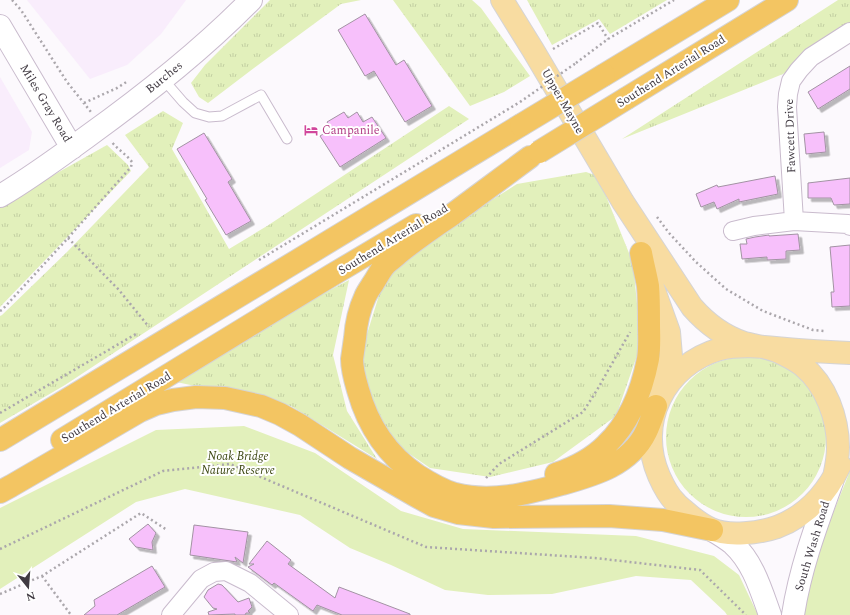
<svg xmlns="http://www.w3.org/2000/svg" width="850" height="615" font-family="Spectral,serif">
	<defs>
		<pattern id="grass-tufts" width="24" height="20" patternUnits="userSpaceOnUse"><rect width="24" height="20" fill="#e2f0bb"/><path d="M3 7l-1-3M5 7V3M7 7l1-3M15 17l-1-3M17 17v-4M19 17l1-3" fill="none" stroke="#c3cfa2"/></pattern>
		<filter id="shadow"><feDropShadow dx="3.5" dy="3.5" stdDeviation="0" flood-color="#0004"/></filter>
	</defs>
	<rect width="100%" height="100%" fill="#fcf9fd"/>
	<path fill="#f9edfc" d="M27,0H186L161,34L127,65L90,79Z
		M0,77L32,132L29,150L0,168Z"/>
	<path fill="url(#grass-tufts)" d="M270,0H361L341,4L254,68L208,103L199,97L191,83L205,65Z
		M393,0H472L481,8L530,76L504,92L470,106Z
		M527,0H667L610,34L599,19L552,45Z
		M838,0H850V29L783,74L622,139Z
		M449,106L469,119L65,385L0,423V316L2,315L67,252L149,167L125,135L163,111L183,123L172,149L229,249L267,226Z
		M107,145L128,165L131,171L0,307V205Z
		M586,172L598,176L633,263L641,344L616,416L553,462L490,477L430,468L385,437L358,363L385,276L462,219L517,184Z
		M349,280L333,355L347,411L377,459L291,406L162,379Z
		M666 437a80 80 0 1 1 160 0a80 80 0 1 1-160 0Z"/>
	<path fill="#e2f0bb" d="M244,426L315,453L401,511L463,529L636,536L714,556L739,575L758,615H727L725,612L691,580L636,576L552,594L488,595L445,590L391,565L350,548L300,515L185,489L136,502L0,589V508L156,430Z
		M850,471V615H801L821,543Z"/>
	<path fill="#f7c0fb" stroke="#a293a3" filter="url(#shadow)" d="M365,14L396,65L404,60L432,106L405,122L374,71L365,76L338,30Z
		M850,66V89L818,109L808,92Z
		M344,112L348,118L357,112L363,122L372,117L386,138L340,167L320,136L331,129L327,122Z
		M824,132L826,152L806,154L804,134Z
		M204,133L232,179L228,182L251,221L226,235L205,200L207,199L177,149Z
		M775,176L778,194L739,202V199L717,209L714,202L701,207L696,194L717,185L718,187Z
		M850,178V204L834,205L831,198H808V183Z
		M798,234L800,250L786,251V259L767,260V257L742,259L740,244H747L746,239L755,237L769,235V236Z
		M850,245V306L832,307L831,292H834L830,247Z
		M148,524L156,533L152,542L153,550L136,547L129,539Z
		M194,525L248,532L243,563L235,557L237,562L190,555Z
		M267,541L291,560L288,564L335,598L339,587L410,614V615H342L317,605L313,611L274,583L272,585L248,567L254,564H249Z
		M152,566L165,587L117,615H84L95,606L94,600Z
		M218,584L222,585L238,602L249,598L252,607L248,611L250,613H246L245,615H235V614L209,615L208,612L217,609L213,608L204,597L208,590Z"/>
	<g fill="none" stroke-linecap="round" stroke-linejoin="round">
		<g stroke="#c9bbcd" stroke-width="11">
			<path id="lane" d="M163,79L183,102L195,113L209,117L222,116L261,95L287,139"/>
		</g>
		<g stroke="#c9bbcd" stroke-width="20">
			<path id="street" d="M794,221L787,107L788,94L791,81L799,70L811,57L850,32
				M733,231L754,226L794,221L848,224L850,226
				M171,615L201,579L214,572L226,571L250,583L289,615"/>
		</g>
		<g stroke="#c9bbcd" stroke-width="24">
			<path id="secondary" d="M0,26L72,148
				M0,196C31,178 59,157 88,136C145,95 202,50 251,0
				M712,530C719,534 726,538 733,544C753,562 761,590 770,615
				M793,615C800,569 816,526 832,482"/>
		</g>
		<g stroke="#d5d4d5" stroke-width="24">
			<path id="primary" d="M502,0L533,50L623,202L692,307C706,323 723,336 744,343C756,346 768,347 779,352C787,356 796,360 803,366C826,385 838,418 838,447C838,457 836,468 834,477
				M650,279L669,332L671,356L661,389
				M840,465C827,493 806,516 777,527C759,533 729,537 711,529C702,525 694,519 686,512C683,509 678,506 675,502C668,495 663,485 659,476C636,423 664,365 720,349C741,344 765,347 786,349C808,351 829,352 850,353"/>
		</g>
		<g stroke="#d5d4d5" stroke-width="24">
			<path id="highway" d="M604,75L728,0
				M627,98L787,0
				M530,157C504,176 479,195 453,214C435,226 416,239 399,253C395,257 390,260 386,264C381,269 378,276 374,282C371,287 367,292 365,297C359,310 356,324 355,338C354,345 353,352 352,359C352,370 355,380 358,390C368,426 386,454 417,475C428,482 441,490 455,494C491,503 526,494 562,484C594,475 630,465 646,432C650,424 653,414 656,406
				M0,440L310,253L521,125
				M62,440L332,275L416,225
				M556,474C574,468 592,459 606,445C629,423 642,390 648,359C650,347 649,335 649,323C649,310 649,298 648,286C646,275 643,264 641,253
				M0,492L11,486L140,411L156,404L173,400L196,397L225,398L261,406L280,414L300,425L350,458L416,496L434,506L458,513L494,517L609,516L663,520L712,530"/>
		</g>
		<path stroke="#aba7ac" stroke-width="2.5" stroke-dasharray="2 3" stroke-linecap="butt" d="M12,0L21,10L67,82L91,112
			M553,49L598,23L608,39
			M576,63L608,39L674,0
			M84,103L117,88L128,81
			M657,217L669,233L696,262L726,289L763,311L813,330L824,331
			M68,238L119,290L149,327
			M259,260L520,102
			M0,311L2,310L68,238L131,167L132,162C126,154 117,149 111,141
			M0,413L136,334
			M486,478L499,464L583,412L597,390L630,332
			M0,549L163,471L230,464L426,547L595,558L700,570L746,615
			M42,576L71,615
			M0,594L42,576L141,513L167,530"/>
		<use href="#lane" stroke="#fff" stroke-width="9"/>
		<use href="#street" stroke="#fff" stroke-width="18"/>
		<use href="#secondary" stroke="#fff" stroke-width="22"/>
		<use href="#primary" stroke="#f8dca1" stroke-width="22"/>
		<use href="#highway" stroke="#f3c562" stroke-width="22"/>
		<g stroke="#d5d4d5" stroke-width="24" stroke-linecap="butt">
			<path id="highway-bridge" d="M521,125L604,75
				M539,152L627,98"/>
		</g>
		<path stroke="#aba7ac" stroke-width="2.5" stroke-dasharray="2 3" stroke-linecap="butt" d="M520,102L576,63"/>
		<use href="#highway-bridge" stroke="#f3c562" stroke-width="22"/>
	</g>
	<defs>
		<g id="hotel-bare" transform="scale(1.08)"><path d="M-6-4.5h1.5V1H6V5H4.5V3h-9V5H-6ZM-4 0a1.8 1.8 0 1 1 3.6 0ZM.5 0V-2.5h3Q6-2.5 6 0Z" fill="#d1479c" stroke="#fff" stroke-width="2.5" paint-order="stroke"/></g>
	</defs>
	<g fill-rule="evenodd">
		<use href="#hotel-bare" x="311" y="130"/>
	</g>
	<g text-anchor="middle" stroke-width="4" stroke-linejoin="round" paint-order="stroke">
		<g font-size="12" fill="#403a42" stroke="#fff">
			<text transform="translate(671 71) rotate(-32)" y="4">Southend Arterial Road</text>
			<text transform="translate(164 77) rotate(-39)" y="4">Burches</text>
			<text transform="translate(563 101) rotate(60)" y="4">Upper Mayne</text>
			<text transform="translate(46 103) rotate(59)" y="4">Miles Gray Road</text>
			<text transform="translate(790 136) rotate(-92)" y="4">Fawcett Drive</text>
			<text transform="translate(393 239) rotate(-31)" y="4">Southend Arterial Road</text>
			<text transform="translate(116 407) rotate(-31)" y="4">Southend Arterial Road</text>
			<text transform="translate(812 546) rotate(-73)" y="4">South Wash Road</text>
		</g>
		<g font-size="12" fill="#b23c85" stroke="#fff" text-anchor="start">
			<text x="322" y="134">Campanile</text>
		</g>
		<g font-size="12" font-style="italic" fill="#3d4812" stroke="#fff">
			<text x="238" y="460">Noak Bridge<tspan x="238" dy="14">Nature Reserve</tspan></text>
		</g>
	</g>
	<g transform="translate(28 587) rotate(163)" stroke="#ffffff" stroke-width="3" paint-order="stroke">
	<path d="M0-3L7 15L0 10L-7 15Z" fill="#403a42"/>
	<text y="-6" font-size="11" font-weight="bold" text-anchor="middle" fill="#403a42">N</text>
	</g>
</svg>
